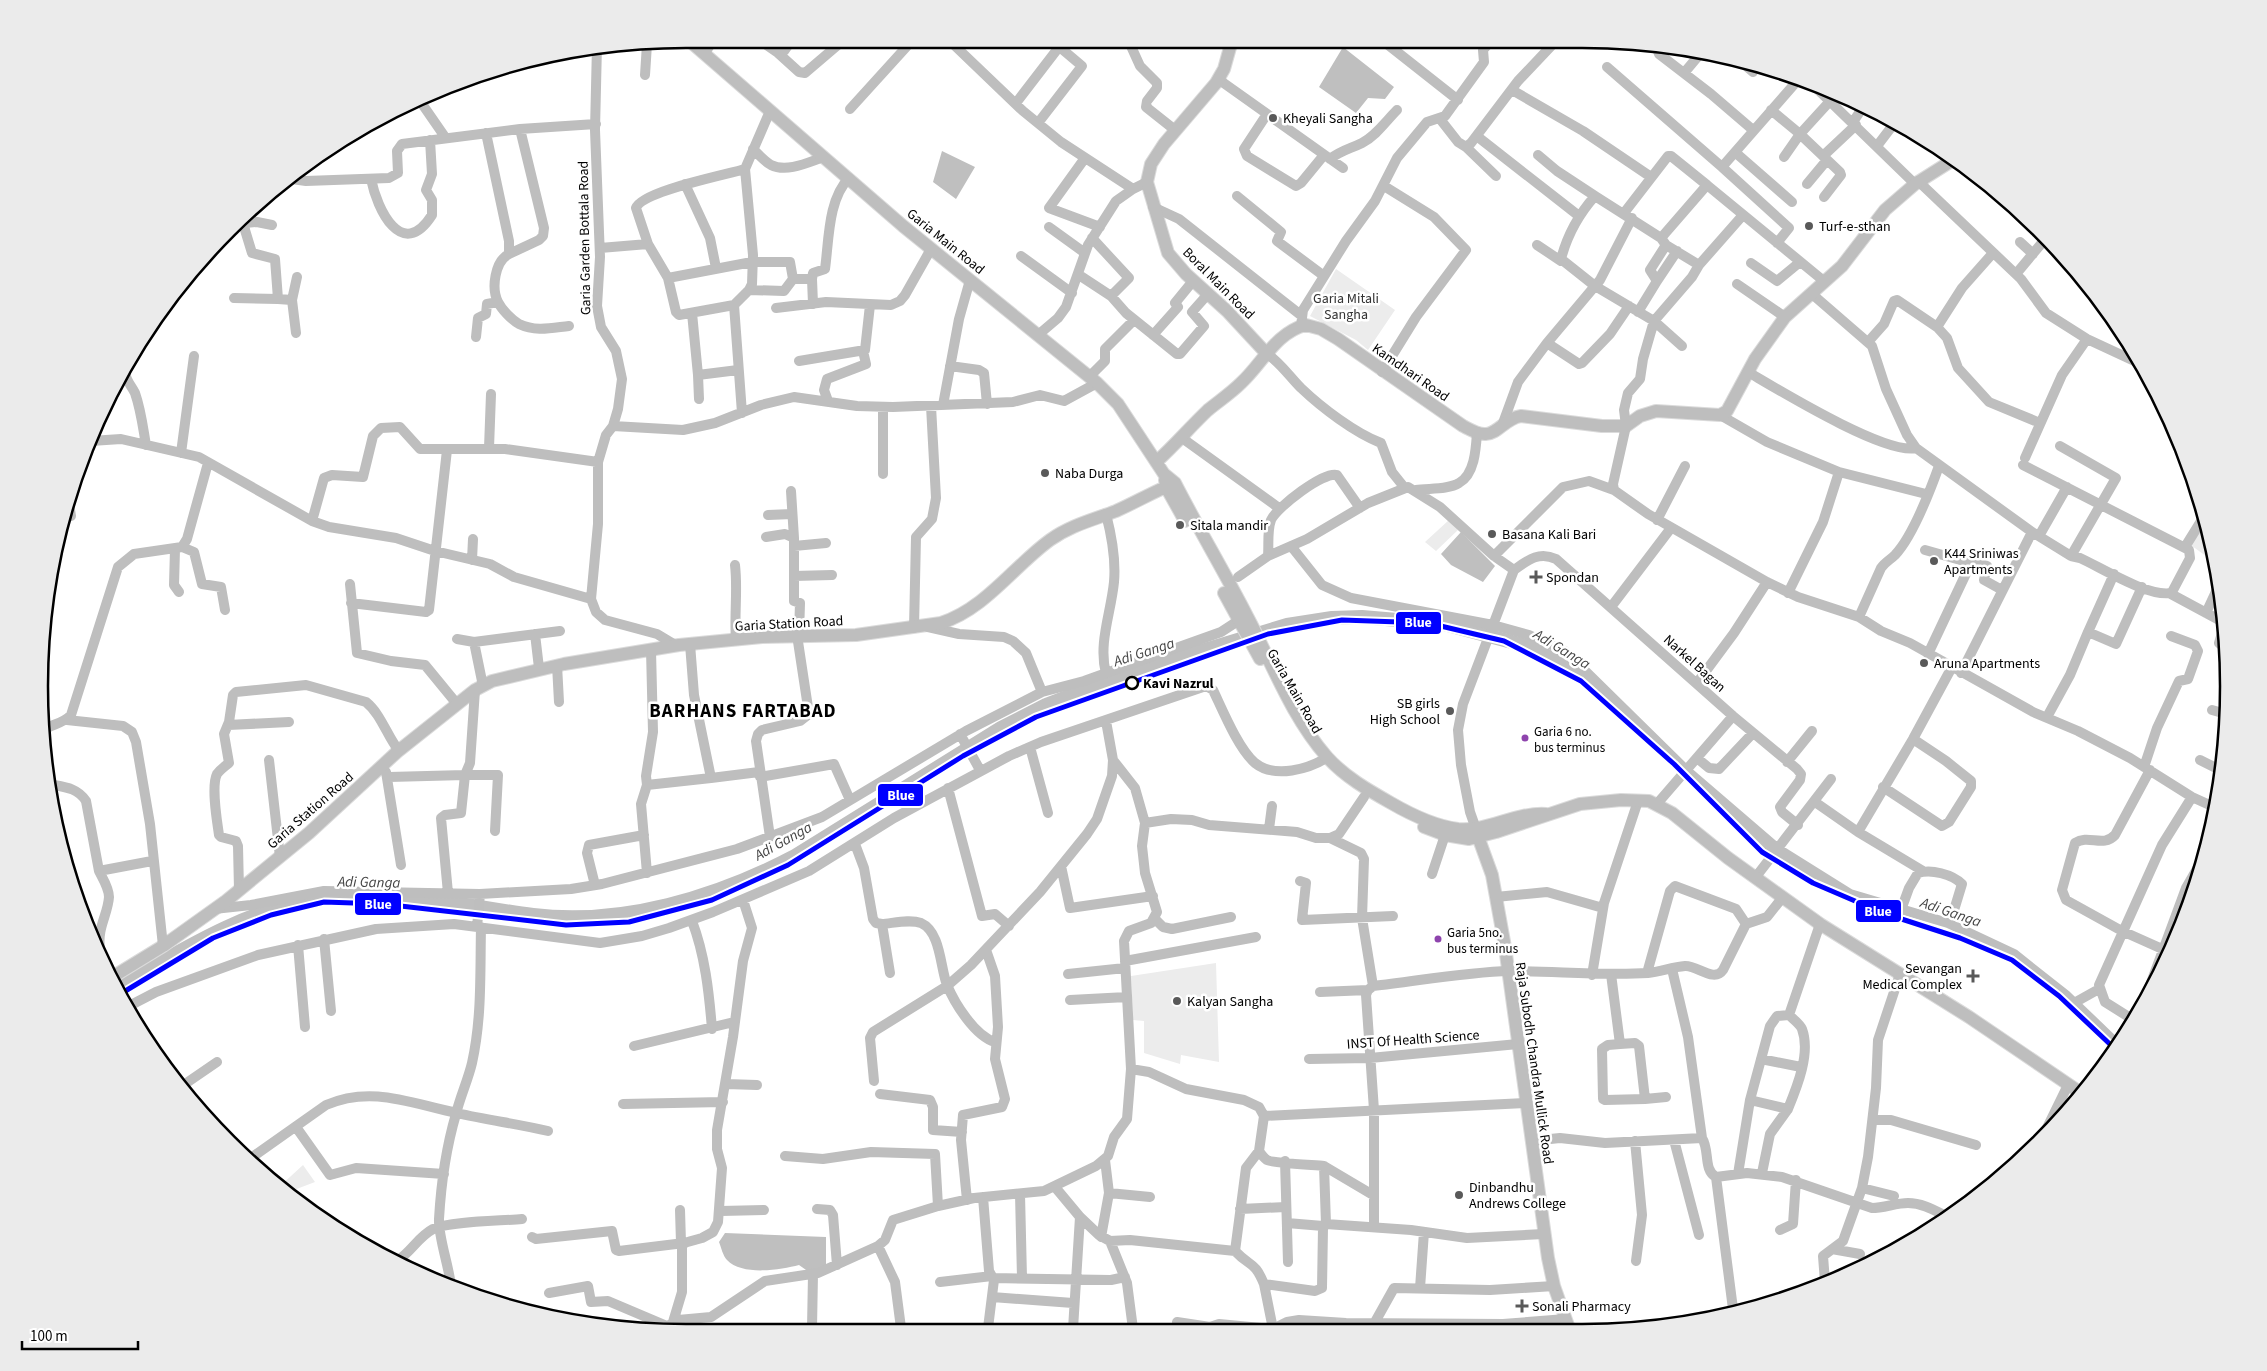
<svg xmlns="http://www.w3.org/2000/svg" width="2267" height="1371" font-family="'Source Sans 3',sans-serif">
	<rect width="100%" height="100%" fill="#fff"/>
	<path fill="#ececec" d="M1336,269L1395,310L1368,350L1356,340L1310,316Z
		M2204,519L2214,562L2188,543Z
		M1449,520L1458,530L1436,551L1425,542Z
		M1216,963L1219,1062L1181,1055L1180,1064L1144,1053V1021L1133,1020L1131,976Z
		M303,1165L315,1182L286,1193L279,1187Z"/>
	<path fill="#bfbfbf" d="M1343,47L1394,87L1385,99L1368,98L1356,113L1319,87Z
		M942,151L975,167L956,199L933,182Z
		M1461,532L1495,566L1483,582L1451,565L1441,554Z
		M725,1233L826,1237V1267L809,1272L799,1265C780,1270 742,1276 727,1260C723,1256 721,1247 719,1242Z"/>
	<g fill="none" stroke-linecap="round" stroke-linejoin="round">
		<path stroke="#bfbfbf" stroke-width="14" d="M1740,822L1785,861L1837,889
			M119,986C183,949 248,908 322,898C392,889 464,906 533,915C622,926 717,897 795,856L1001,728L1046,705L1129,673L1287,625L1332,618L1362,617L1444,624L1531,647L1567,667L1602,692"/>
		<g stroke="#dbdbdb" stroke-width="14">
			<path id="major" d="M693,44L903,226L1097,383L1118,404L1164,474L1175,483C1198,528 1224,571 1247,616C1272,663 1291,716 1327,757C1345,777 1368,790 1391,803C1410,814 1435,826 1458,829C1487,832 1515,812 1546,814
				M1231,44L1224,69L1216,83L1164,144L1151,164L1147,182L1168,253L1186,274L1227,311L1266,353
				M1156,462C1175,445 1190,427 1208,410C1219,401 1231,393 1241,383C1262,364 1276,332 1306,325L1321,329L1338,339L1463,426C1469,429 1479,435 1486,434C1497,434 1506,418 1521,416L1602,426H1626L1640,416L1656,411L1720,415L1727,411L1755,359L1785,317L1842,266L1885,210L1915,184L1953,160
				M1165,480L1166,487L1185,521
				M1224,593L1260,659
				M1424,827L1445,835L1469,839L1496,832L1580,804L1621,800L1649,801L1672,813L1728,858L1820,924L1969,1017L2081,1093
				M1476,831L1492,875L1505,947L1548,1258L1554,1286L1570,1331
				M114,976L163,946L226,901L309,833L397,752L475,690L492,681L564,664L679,645L762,637L856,635L941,623C985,609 1014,566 1050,540C1071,525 1093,520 1116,511C1136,502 1155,491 1175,483"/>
		</g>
		<path stroke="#bebebe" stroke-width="10" d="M765,44L778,53L784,51L789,44
			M953,44L1023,111L1061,142L1133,189L1147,182
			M1130,44L1140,66L1157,83V88L1147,101L1146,107L1175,130
			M1387,44L1458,100
			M1660,44L1657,49L1659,54L1711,94L1753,130
			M597,45L595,130L600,257L597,306L601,327L616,351L622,379L618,409L613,426L606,435L598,462V524L591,599L596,612L605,620L657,634L677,646
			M778,53L799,72L805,73L839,44
			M704,54L711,44
			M1745,65L1753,72
			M1607,67L1722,167L1798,80
			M1684,73L1700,54
			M645,75L647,44
			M1218,79L1343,168
			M1812,84L1915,184
			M1512,90L1583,131L1651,177
			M418,98L445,137
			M1016,103L1059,47
			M850,109L909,44
			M1771,110L1800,134L1831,100
			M1267,114L1244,149L1247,156L1296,186L1301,183L1324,155
			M1440,119L1458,142L1466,147L1471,143L1518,81L1553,44
			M1853,122L1863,107
			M1038,123L1082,66L1056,44
			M486,133L509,241V254C495,261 491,288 498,302C502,310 512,320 519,324C536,332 551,328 569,326
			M1478,137L1579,216
			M1877,146L1893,125
			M1466,147L1496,176
			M753,149C758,154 764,161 771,165C787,173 809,162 824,157
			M1736,153L1792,202
			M1538,155L1557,171L1595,196
			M1823,156L1856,125
			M1784,157L1800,134L1840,172L1841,175L1824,197
			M1085,158L1049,208L1100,227
			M1330,159C1342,150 1350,149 1362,143C1376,136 1386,121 1397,110
			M1722,167L1789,228L1777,243
			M285,178L306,181L389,178L398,173L397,151L402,144L520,129L596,124
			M371,179C377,209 402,262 432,215V200L426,190L432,174L430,140
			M1918,181L2021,279L2046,313L2087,339L2143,365
			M685,184L710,238L716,268
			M1807,184L1827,160
			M1237,196L1281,232L1277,241L1324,276
			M1153,207L1179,219L1302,316
			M1624,213L1668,156H1671L1707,185
			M1743,215L1699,265L1692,277L1654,321L1643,359L1640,379L1628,393L1624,410L1626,426L1613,484L1614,490L1648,514L1767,582L1798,597L1859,617L1881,631L1910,643L2033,712L2078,731L2130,758L2192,797L2214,807
			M245,223L257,222L272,225
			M1049,227L1085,253
			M1092,238L1129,278L1111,296
			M1661,238L1595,196C1579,214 1567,236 1561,259L1595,286L1654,321L1682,346
			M2020,242L2033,254
			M648,244L668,278L676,312L679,315L734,305
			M1537,245L1561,261
			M600,248L648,244L636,208C642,191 725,175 745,169
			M509,254L539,240L543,236L544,228L520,129
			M1021,256L1072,293
			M1751,263L1777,281L1800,262
			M1699,265L1666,245L1661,238L1707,185L1825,282
			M2016,274L2046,238
			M1079,275L1111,296L1126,313L1177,354H1180L1204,326L1192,312L1208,294
			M668,278L752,262H790L793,279L784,291L749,290
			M793,279H812L813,304
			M812,279L813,273L825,269C829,240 828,199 849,178
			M1657,281L1677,251
			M1737,284L1785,317
			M1812,294L1872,346L1886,389L1907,435L1916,448L2032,532L2071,556L2080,558C2102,568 2148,597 2171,593
			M234,298L278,299L275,259L252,253L245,230L244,214
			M278,299L292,300L296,333
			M292,300L297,277
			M776,308L826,302L891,305L900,301L905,295L931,249
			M1638,312L1657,281L1650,270L1666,245
			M692,313L698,375L738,370
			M1301,326L1303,310L1346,241L1375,201L1397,158L1427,122L1445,116L1484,62L1483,50L1488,44
			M1937,327L1947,338L1958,368L1989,402L2040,423
			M1038,335L1058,318L1066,307L1088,245L1116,201L1133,189
			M1153,335L1178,307L1175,303L1193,281
			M476,337L478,318L486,314L487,304L498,302
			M1868,342L1884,324L1894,301L1897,300L1937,327L1962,288L1993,253
			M1547,343L1600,280L1632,218
			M1266,353C1280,362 1289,376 1301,388C1322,408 1355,433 1381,443L1392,472L1404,487
			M799,361L865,350L870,305
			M950,366L979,370L984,373L987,404
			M125,372C126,381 131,385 135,393C141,410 143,428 146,445
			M1382,372L1416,317L1466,250L1434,217L1384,186
			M1748,372C1779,390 1885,455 1916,448
			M698,375L699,399
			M1090,376L1105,361V349L1134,320
			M828,401L824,390L827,379L866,364L863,351
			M943,405L959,319L970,280
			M883,407V474
			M742,413L734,305L749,290L752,284L753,255L745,169L770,111
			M1720,415L1767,442L1839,472
			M1503,423L1518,382L1547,343L1579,364L1582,363L1610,334L1629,306
			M613,426L683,430L715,423L761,405L794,397L857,406L893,407L1013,402L1040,395L1064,401L1097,383
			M1182,438L1279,508
			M91,441L121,439L199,457L312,521L329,527L396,538L435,551L490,564L514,577L591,599
			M2060,446L2116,478L2071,556
			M489,448L491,394
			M181,453L194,356
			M2025,458L2062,375L2087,339
			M2023,465L2189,550L2190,558L2171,594L2223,622
			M1416,490C1428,488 1448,490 1459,483C1475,474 1476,448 1477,432
			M791,491L794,538
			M68,497L71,516
			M1360,508L1337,475C1324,471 1277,507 1271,520C1267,531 1269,544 1268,556L1307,539L1368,503L1408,487L1440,507L1494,556L1563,487L1589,481L1614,490
			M1106,514C1112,537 1116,559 1114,582C1111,613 1098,643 1106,674
			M768,515L792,514
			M1657,520L1685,466
			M312,521L324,478L332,475L363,477L373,436L381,428L400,427L420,449H505L598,462
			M2039,536L2067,487
			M766,537L785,534L794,538V601L800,603L799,635
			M794,546L826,543
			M1291,546L1322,585L1351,598L1493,625L1529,635L1565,651L1686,770L1778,849L1850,894L1948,923L2014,954L2067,996L2117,1044
			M182,547L194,552L202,584L221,587L225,610
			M2185,547L2203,518
			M175,549L174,585L179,592
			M1925,550L1971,563L1928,654
			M472,560L473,539
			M1971,563L1978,562L1987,566L1984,580L2002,590
			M735,565C738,590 734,614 736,640
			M1514,570C1528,560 1539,551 1556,559L1733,716L1797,769L1801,774L1800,780L1780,807L1782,812L1798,825
			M794,576L832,575
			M1238,577L1268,556
			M350,584L357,653L391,661L425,665L457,704
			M1788,593L1823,522L1839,472L1926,494
			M351,603L426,612L429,610L447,450
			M1611,607L1671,528
			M2206,613L2219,585
			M1859,617L1881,568C1885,562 1890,560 1895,555C1913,536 1930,491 1939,466
			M928,627L959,634L1004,637L1013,641L1026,653L1042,692
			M2224,627L2219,643L2224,647
			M914,628L916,537L932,519L936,498L931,406
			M2088,632L2114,574
			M535,634L539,668
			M457,639L474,642
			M557,665L559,702
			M1961,673L2032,532
			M1697,683L1734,633L1767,582
			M483,686L474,642L560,631
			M2212,710L2226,714
			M2047,717L2070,675L2088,632L2116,644L2142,587
			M67,720L123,726L132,732L136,742L150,824L163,946
			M228,725L289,722
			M42,731C51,724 63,724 71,715L118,567L134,554L182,547L187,539L208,463
			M960,734L980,770
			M1030,747L1048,813
			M1697,758L1709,768L1719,769L1753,733
			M269,760L280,857
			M1113,760L1135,788L1145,823
			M2200,760L2220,770
			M1787,762L1812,731
			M2144,767L2157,728L2179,681L2188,679L2198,651L2195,645L2171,636
			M2150,770L2115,835C2103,848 2089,834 2075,843L2062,890L2066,900L2122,931L2169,952
			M386,772L401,865
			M389,777L465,775L470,763L475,690
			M760,777L834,764L850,800
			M711,778L759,772
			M48,784C63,787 77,787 86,801L99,871L152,861
			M647,785L646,776L653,732L651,650
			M1883,787L1942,826L1949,822L1971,787V781L1946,761L1913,739
			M948,788L982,916L995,914L1009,926
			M1815,802L1858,832L1923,871
			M1656,805L1733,716
			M1269,829L1272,806
			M1476,829L1470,812L1461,765L1458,730L1463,704L1514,570L1494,556
			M1858,832L1913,739L1952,667
			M770,837L756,741L758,734L762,730L800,721L809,714L797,635
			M1330,838L1361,853L1364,859L1362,918L1373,986
			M855,844L864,868L873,919L876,923L882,924L890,973
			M1061,866L1070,908L1153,896
			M99,871C103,879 109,888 109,897C108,914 97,928 100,948
			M647,873L641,804L647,785L711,778L694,695L690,644
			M1432,874L1445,835
			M1755,878L1831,779
			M1300,881L1306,883L1302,920L1393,916
			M595,885L587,853L589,845L644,835
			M239,890L238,846L236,841L221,837L219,835C217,821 211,786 217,774C220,770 225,766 229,763L224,734L229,722L233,695L236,692L306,685L366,702C381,714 387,736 399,751
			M448,893L441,818L445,815L461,813L465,775H498L495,831
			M1496,897L1547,892L1603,908
			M214,909L251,905L324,891L480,894L571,889L602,884L737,849L822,817L966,731L1042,692L1084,681L1221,632L1244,617
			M1901,910L1909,888L1918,873C1931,869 1952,874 1962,884L1951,920L1948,923
			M1155,919L1163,927L1172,929L1231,917
			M692,921C705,955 709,992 712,1029
			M882,924C894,923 910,919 921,923C941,932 940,967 947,985C955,1004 975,1036 995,1042
			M477,927L480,894
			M324,939L331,1011
			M298,945L305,1027
			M1125,961L1256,937
			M1672,969L1688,1037L1702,1138
			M1647,973L1670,891L1675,886L1736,909L1746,924
			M1068,974L1125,968
			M1611,974L1620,1044L1635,1043L1639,1046L1645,1099L1605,1100L1603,1099L1602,1049L1608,1045L1620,1044
			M1592,975L1604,903L1638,801
			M1320,992L1368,990
			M2145,999L2186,888L2205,855
			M1070,1000L1127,997
			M2074,1003L2099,989
			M129,1006L156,992L258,955L376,929L454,924L600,943L642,936L669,928L713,912L809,871L894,818L1009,756L1041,742L1206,686L1213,690C1223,711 1238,748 1255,763C1275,779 1309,769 1328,757
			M2132,1019L2105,1002L2099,985L2162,845L2192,797
			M634,1046L734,1022
			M1309,1059L1370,1058L1518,1044
			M1761,1059L1801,1067
			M874,1081L870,1038L873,1032L947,986L971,965L1040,892L1087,834L1097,819L1112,776L1113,760L1106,721
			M726,1084L757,1085
			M182,1086L217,1062
			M880,1094L930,1100L933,1107V1130L962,1132
			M1645,1099L1666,1097
			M1750,1100L1788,1109C1797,1087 1811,1053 1802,1029C1800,1024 1793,1019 1789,1015
			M1525,1103L1264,1116L1259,1151L1246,1168L1235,1251C1251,1268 1254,1260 1264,1284L1315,1291L1322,1288L1323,1228L1326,1224L1411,1230L1467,1238L1543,1234
			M623,1104L723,1102
			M1264,1116L1259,1107L1244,1100L1186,1089L1149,1072L1131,1069L1124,941L1129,931L1151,923L1157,912L1145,873L1142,846L1145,823L1171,819L1192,820L1209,825L1297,832L1316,838H1330L1339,834L1364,797
			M1873,1120H1891L1976,1145
			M296,1127L330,1175L356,1168L444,1174
			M2044,1134L2068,1085
			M1674,1140L1699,1235
			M1531,1141L1560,1138L1605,1143L1702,1138C1710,1150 1703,1170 1716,1177L1747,1173L1782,1177L1872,1208C1884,1208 1896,1203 1908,1203C1922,1203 1934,1210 1946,1216
			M1635,1141L1642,1215L1636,1261
			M1259,1151C1261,1154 1264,1158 1267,1160C1272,1163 1314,1165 1324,1166L1326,1224
			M785,1156L823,1159L871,1152L935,1154L938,1206
			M248,1160L326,1105C372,1085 412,1104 457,1113C487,1120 518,1124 548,1131
			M1105,1160L1109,1193L1150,1197
			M1285,1161L1288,1262
			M1324,1166L1373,1195
			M1762,1173L1770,1134L1788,1109
			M1738,1174L1750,1100L1770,1026L1777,1016L1789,1015L1820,924
			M1716,1177L1733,1309
			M1055,1187L1080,1217L1099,1235L1110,1241L1130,1240L1235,1251
			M1862,1188L1894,1196
			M1020,1194L1022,1278
			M983,1197L989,1271L994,1280L988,1328
			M967,1200L961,1140L963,1115L1002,1107L1005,1099L995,1059L998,1027L995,976L986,950
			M817,1209L830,1210L833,1215L837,1265
			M1240,1209L1286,1207
			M680,1210L681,1243
			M721,1211L764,1210
			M1287,1223L1323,1226
			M1374,1227V1110L1366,995L1368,990L1373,986C1418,981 1465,972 1510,971C1556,971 1602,976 1648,973C1660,972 1672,967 1685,966C1697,965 1714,983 1723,970L1746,924L1767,917L1782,898
			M1780,1230L1793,1224L1796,1180
			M532,1237L536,1239L612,1231L616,1250L619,1251L684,1243L702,1238L713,1232L718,1222L722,1168L717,1149V1130L733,1037L743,961L752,928L743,900
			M1101,1237L1109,1193
			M1110,1241L1127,1283L1133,1329
			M878,1246L895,1282L901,1328
			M1832,1249L1860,1254
			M398,1260C411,1252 418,1237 433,1229C450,1221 500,1221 522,1219
			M994,1278L1111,1280L1125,1277
			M940,1282L992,1276
			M1825,1282L1823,1256L1843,1241L1862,1188L1868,1157L1876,1088L1878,1040L1900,974
			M1264,1284L1273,1329
			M451,1286C449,1266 438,1236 439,1219C441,1184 446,1148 456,1114C460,1097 468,1080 472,1063C482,1018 480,973 481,927
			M1420,1288L1424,1232
			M549,1293L588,1286L591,1302L608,1301L667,1326
			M992,1297L1073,1303
			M673,1322L682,1292V1247L684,1243
			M1177,1322L1210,1327L1219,1324L1273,1329L1287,1322L1299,1320L1346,1323L1503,1324L1566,1319
			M1375,1322L1394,1288L1490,1290L1554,1286
			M666,1327L678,1320L711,1317L765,1281L818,1273L878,1246L885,1240L893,1220L938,1206L974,1198L1044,1191L1096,1166L1108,1156L1114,1137L1127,1119L1131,1069
			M812,1328L813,1274
			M1073,1329L1080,1217"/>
		<use href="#major" stroke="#bebebe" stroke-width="12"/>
		<g stroke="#fff" stroke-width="9">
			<path id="metro-1" d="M122,993L213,938L271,915L324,902L383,904L566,925L629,922L712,900L788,865L963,756L1036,717L1268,634L1342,620L1428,623L1504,641L1581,681L1674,764L1762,852L1813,883L1883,913L1960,938L2012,960L2059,996L2114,1048"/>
		</g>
		<use href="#metro-1" stroke="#00f" stroke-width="5"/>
	</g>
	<g fill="#595959" stroke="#fff" stroke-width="2">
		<circle cx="1273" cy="118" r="5"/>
		<circle cx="1809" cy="226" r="5"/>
		<circle cx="1045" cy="473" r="5"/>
		<circle cx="1180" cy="525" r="5"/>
		<circle cx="1492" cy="534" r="5"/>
		<circle cx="1934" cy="561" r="5"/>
		<path d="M1533.5 569.5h5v5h5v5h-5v5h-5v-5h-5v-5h5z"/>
		<circle cx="1924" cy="663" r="5"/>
		<circle cx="1450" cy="711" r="5"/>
		<path d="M1970.5 968.5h5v5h5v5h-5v5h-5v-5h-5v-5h5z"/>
		<circle cx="1177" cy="1001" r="5"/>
		<circle cx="1459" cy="1195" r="5"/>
		<path d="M1519.5 1298.5h5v5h5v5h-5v5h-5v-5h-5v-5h5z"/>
	</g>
	<circle fill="#fff" stroke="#000" stroke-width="2.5" cx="1132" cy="683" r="6"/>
	<g fill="#8e44ad" stroke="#fff" stroke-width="2">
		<circle cx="1525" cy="738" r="4.5"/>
		<circle cx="1438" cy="939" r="4.5"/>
	</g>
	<g text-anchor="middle" stroke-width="5" stroke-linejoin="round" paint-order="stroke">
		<g font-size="13" fill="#000" stroke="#fff" text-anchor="start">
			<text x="1534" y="736">Garia 6 no.<tspan x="1534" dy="16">bus terminus</tspan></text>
			<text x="1447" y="937">Garia 5no.<tspan x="1447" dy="16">bus terminus</tspan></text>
		</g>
		<g font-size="14" fill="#000" stroke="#fff" text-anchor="start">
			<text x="1283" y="123">Kheyali Sangha</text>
			<text x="1819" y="231">Turf-e-sthan</text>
			<text x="1055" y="478">Naba Durga</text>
			<text x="1190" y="530">Sitala mandir</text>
			<text x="1502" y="539">Basana Kali Bari</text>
			<text x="1944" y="558">K44 Sriniwas<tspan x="1944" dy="16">Apartments</tspan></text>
			<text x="1546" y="582">Spondan</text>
			<text x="1934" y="668">Aruna Apartments</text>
			<text x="1440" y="708" text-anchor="end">SB girls<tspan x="1440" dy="16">High School</tspan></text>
			<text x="1962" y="973" text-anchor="end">Sevangan<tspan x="1962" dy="16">Medical Complex</tspan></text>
			<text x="1187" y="1006">Kalyan Sangha</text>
			<text x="1469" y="1192">Dinbandhu<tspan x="1469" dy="16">Andrews College</tspan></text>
			<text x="1532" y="1311">Sonali Pharmacy</text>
		</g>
		<g font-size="14" fill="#000" stroke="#fff">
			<text transform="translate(584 238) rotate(-91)" y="5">Garia Garden Bottala Road</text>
			<text transform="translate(946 241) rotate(39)" y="5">Garia Main Road</text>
			<text transform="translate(1219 283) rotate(45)" y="5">Boral Main Road</text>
			<text transform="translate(1411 372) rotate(35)" y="5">Kamdhari Road</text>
			<text transform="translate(789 623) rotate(-3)" y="5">Garia Station Road</text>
			<text transform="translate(1695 663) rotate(42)" y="5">Narkel Bagan</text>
			<text transform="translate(1295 691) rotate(60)" y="5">Garia Main Road</text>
			<text transform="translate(310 810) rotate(-41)" y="5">Garia Station Road</text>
			<text transform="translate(1413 1039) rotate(-4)" y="5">INST Of Health Science</text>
			<text transform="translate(1535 1063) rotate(82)" y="5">Raja Subodh Chandra Mullick Road</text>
		</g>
		<g font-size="14" fill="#333" stroke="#fff">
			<text x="1346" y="303">Garia Mitali<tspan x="1346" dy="16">Sangha</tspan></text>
		</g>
		<g font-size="14" font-weight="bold" fill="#000" stroke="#fff" text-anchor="start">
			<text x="1143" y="688">Kavi Nazrul</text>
		</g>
		<g font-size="15" font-style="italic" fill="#444" stroke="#fff">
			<text transform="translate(1562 649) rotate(31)" y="5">Adi Ganga</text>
			<text transform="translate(1144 652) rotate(-18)" y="5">Adi Ganga</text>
			<text transform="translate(783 841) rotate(-29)" y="5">Adi Ganga</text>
			<text transform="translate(369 882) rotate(1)" y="5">Adi Ganga</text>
			<text transform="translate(1951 912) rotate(19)" y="5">Adi Ganga</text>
		</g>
		<g font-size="19" font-weight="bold" letter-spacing="1" fill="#000" stroke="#fff">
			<text x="743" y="717">BARHANS FARTABAD</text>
		</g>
	</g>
	<path d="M0 0H2267V1371H0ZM686 48H1582A638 638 0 0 1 2220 686V686A638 638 0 0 1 1582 1324H686A638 638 0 0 1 48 686V686A638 638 0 0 1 686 48Z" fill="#ebebeb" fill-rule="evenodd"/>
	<path fill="none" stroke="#000" stroke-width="2.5" d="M686 48H1582A638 638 0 0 1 2220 686V686A638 638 0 0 1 1582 1324H686A638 638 0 0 1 48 686V686A638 638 0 0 1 686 48Z"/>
	<g stroke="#fff" stroke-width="2">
		<rect x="1395" y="611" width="47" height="24" rx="5" fill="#00f"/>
		<rect x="877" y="783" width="47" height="24" rx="5" fill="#00f"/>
		<rect x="354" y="892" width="48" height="24" rx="5" fill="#00f"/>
		<rect x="1855" y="899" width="47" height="24" rx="5" fill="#00f"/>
	</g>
	<g font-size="14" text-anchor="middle" font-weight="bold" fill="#fff">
		<text x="1418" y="627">Blue</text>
		<text x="901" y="800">Blue</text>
		<text x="378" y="909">Blue</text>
		<text x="1878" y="916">Blue</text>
	</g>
	<path d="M22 1341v8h116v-8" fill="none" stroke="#000000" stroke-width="2.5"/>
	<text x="30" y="1341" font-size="15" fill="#000000" stroke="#ffffff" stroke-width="4" paint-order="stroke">100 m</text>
</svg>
